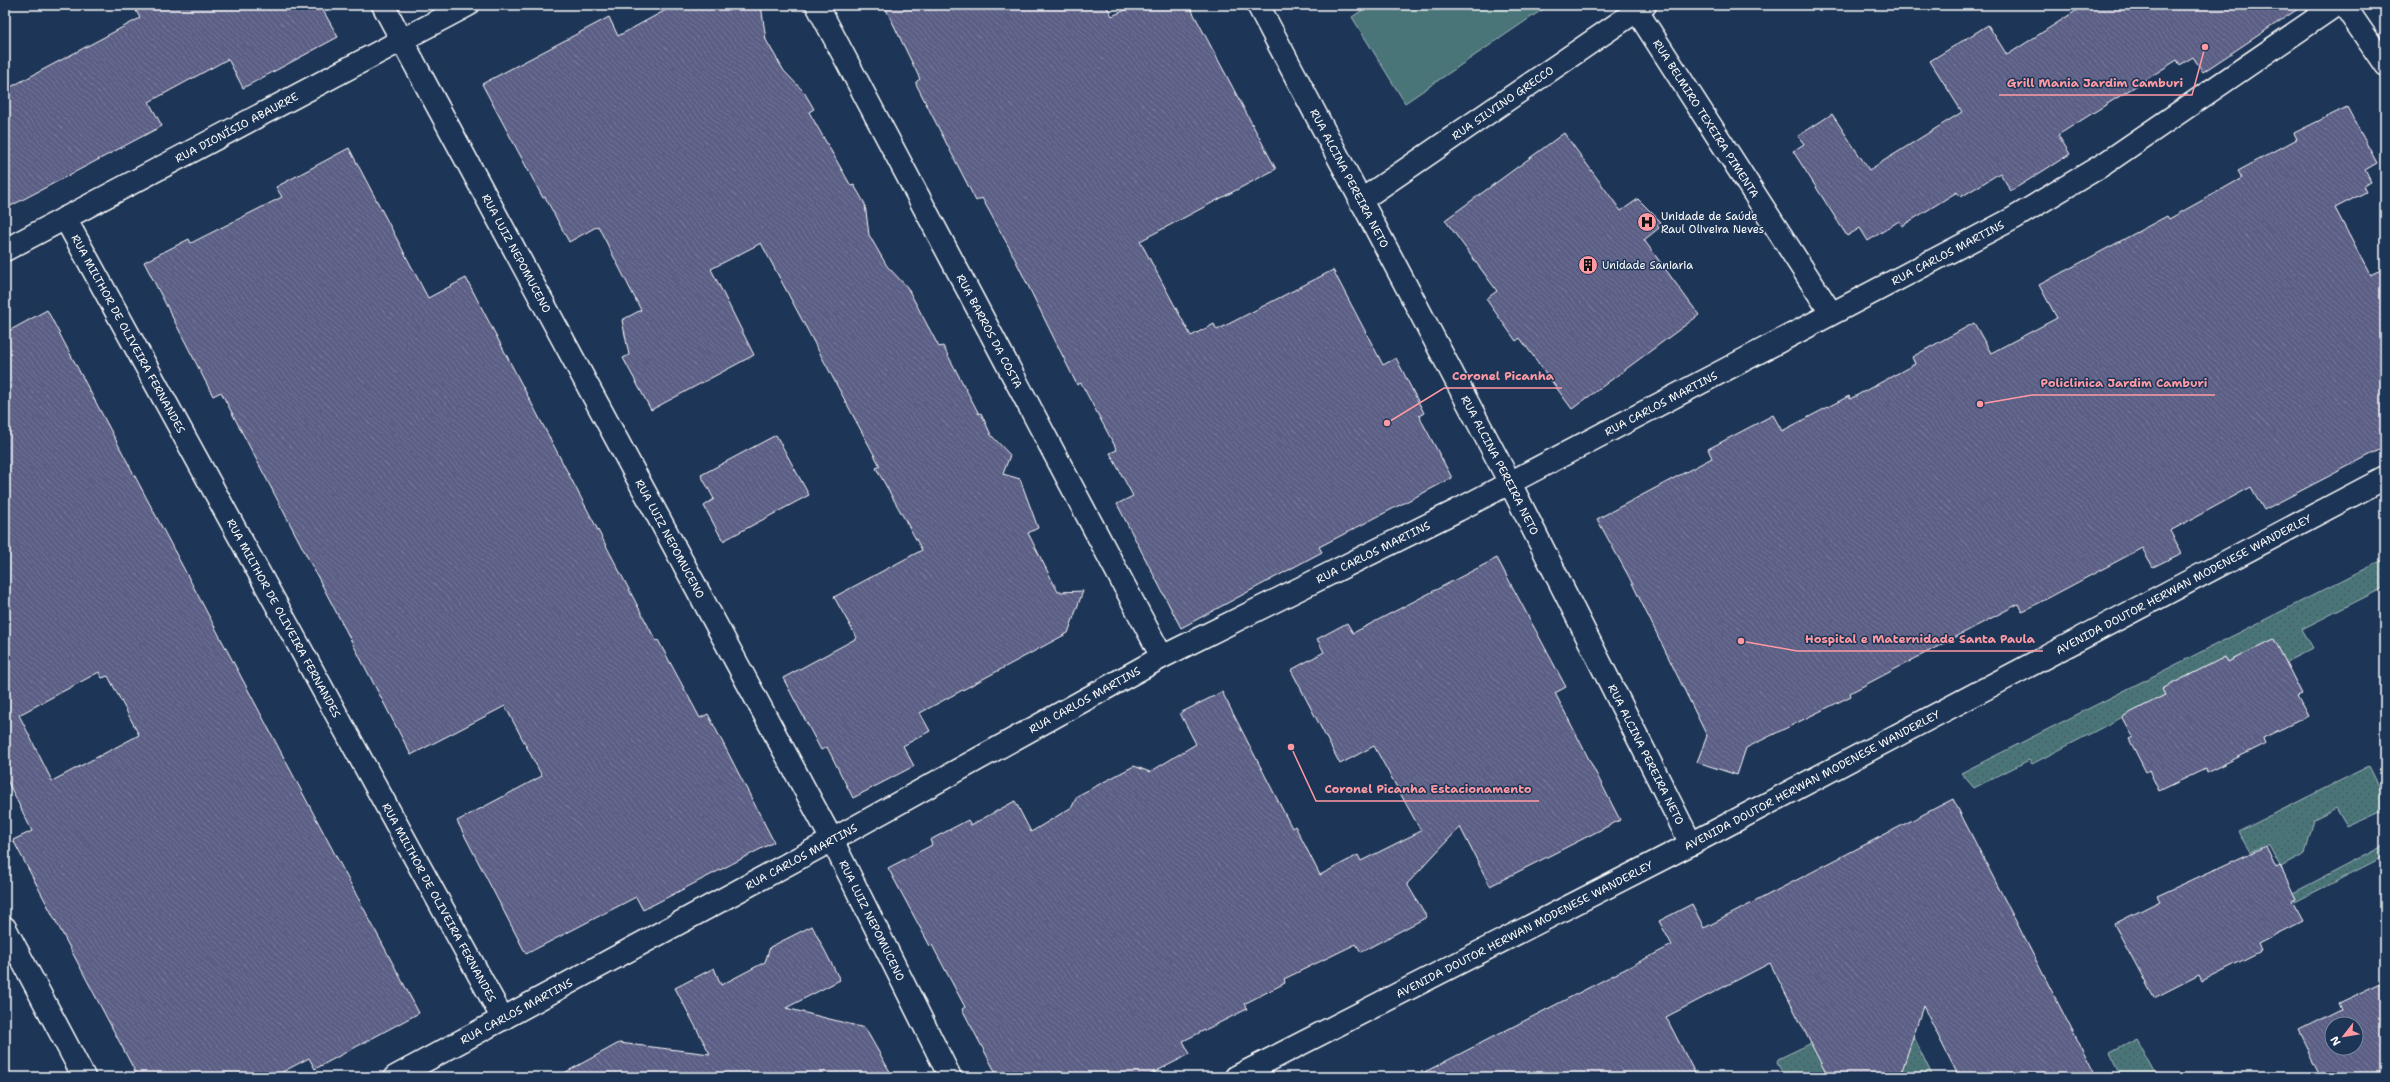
<svg xmlns="http://www.w3.org/2000/svg" width="2390" height="1082" font-family="'Shantell Sans',sans-serif">
	<defs>
		<pattern id="park-dots" width="8" height="8" patternUnits="userSpaceOnUse"><rect width="8" height="8" fill="#4a7479"/><path d="M2 2h.1M6 6h.1" fill="none" stroke="#4b5c5e" stroke-width="1.8" stroke-linecap="round"/></pattern>
		<pattern id="building-back-hatch" width="6" height="6" patternUnits="userSpaceOnUse"><rect width="6" height="6" fill="#5b5f85"/><path d="M-1 5l2 2M0 0l6 6M5-1l2 2" fill="none" stroke="#747797"/></pattern>
	</defs>
	<rect width="100%" height="100%" fill="#1d3557"/>
	<filter id="ink" filterUnits="userSpaceOnUse"><feTurbulence type="fractalNoise" baseFrequency=".025" numOctaves="2"/><feDisplacementMap in="SourceGraphic" scale="8" xChannelSelector="R" yChannelSelector="G"/><feConvolveMatrix kernelMatrix="1 2 1 2 8 2 1 2 1" color-interpolation-filters="sRGB"/></filter>
	<g filter="url(#ink)">
		<path fill="#4a7479" stroke="#a4babc" d="M1370,5H1549L1405,103L1352,17Z"/>
		<path fill="url(#park-dots)" stroke="#a4babc" d="M2385,559V587L2302,629L2313,648L2286,662L2270,641L2228,662L2225,657L2162,689L2165,695L2032,764L2029,760L1974,788L1961,773Z
			M2369,766L2385,798V810L2347,827L2336,808L2314,819L2305,854L2281,867L2268,843L2250,852L2238,832Z
			M2385,845V856L2295,902L2291,894Z
			M1899,1007L1933,1077H1785L1777,1063L1778,1059L1818,1040Z
			M2137,1039L2158,1077H2122L2110,1053Z"/>
		<path fill="url(#building-back-hatch)" stroke="#fff" fill-rule="evenodd" d="M133,5H320L338,37L243,88L228,59L149,102L162,126L5,209V90L140,18Z
			M675,5H761L766,40L784,71L804,92L814,109L809,112L851,186L854,185L865,204L869,235L887,266L907,287L939,347L943,346L979,414L981,413L991,435L1010,455L1003,474L1020,479L1038,528L1028,533L1058,592L1083,591L1068,633L920,713L930,731L903,746L914,766L853,798L827,747L821,750L783,678L857,638L834,597L922,550L876,468L880,466L761,243L711,269L754,355L651,410L623,358L629,355L622,320L641,310L598,226L569,242L545,197L543,198L482,84L609,17L618,36Z
			M884,5H1106L1112,16L1136,5H1189L1276,169L1140,241L1191,336L1214,324L1217,330L1333,270L1383,365L1396,358L1424,413L1419,416L1452,478L1319,547L1322,552L1181,628L1117,504L1133,496L1110,453L1117,450L1081,383L1077,385L1010,249L982,198L976,201L916,84V82L920,79Z
			M2085,5H2304L2203,72L2193,57L2180,65L2177,60L2058,135L2070,154L2011,191L2000,173L1961,197L1957,192L1902,226L1899,221L1868,241L1860,228L1847,236L1793,151L1804,144L1798,136L1832,114L1869,170L1962,112L1930,61L1988,25L2007,55Z
			M2347,107L2377,163L2365,170L2371,182L2363,186L2366,192L2335,208L2370,275L2385,268V447L2264,510L2251,487L2170,531L2182,553L2153,567L2142,548L2022,612L2018,604L1850,693L1851,696L1746,748L1737,775L1697,762L1707,736L1629,577L1597,519L1712,458L1708,449L1773,415L1782,431L1849,396L1850,399L1915,364L1912,357L1974,323L1991,353L2057,318L2039,285L2167,216L2169,219L2242,178L2238,171L2297,139L2294,133Z
			M1564,133L1621,211L1638,199L1661,222L1657,225L1659,228L1644,240L1699,315L1572,409L1520,338L1516,341L1486,299L1497,291L1445,220Z
			M349,148L428,298L466,278L656,641L658,640L700,718L708,714L774,842L643,910L636,897L526,954L457,821L542,776L505,706L411,755L221,392L213,396L144,262L189,239L191,243L282,197L276,187Z
			M47,310L419,1013L315,1069L309,1058L273,1077H138L13,840L32,831L5,776V333ZM99,672L102,678L108,676L139,735L52,781L19,715Z
			M776,435L809,495L723,541L704,506L714,499L701,475Z
			M1497,558L1566,687L1555,693L1620,820L1490,886L1460,827L1407,884L1427,917L1361,952L1356,944L1284,979L1285,983L1244,1004L1247,1009L1183,1041L1190,1054L1145,1077H998L962,1009L965,1007L932,945L930,946L888,868L932,845L930,840L968,820L971,825L1015,801L1031,832L1072,807L1077,796L1134,766L1150,772L1196,744L1180,713L1222,692L1292,828L1295,826L1320,875L1358,855L1361,861L1421,831L1374,746L1340,764L1291,670L1324,652L1317,639L1347,623L1353,633Z
			M2274,639L2302,694L2297,696L2308,716L2263,738L2265,744L2206,773L2205,769L2159,791L2149,770L2146,772L2129,739L2133,737L2122,717L2165,695L2162,689L2225,657L2228,662Z
			M1953,799L2096,1077H1959L1923,1006L1900,1077H1828L1770,963L1666,1017L1697,1077H1415L1672,945L1659,921L1692,904L1704,928Z
			M2266,846L2276,867L2280,865L2296,899L2292,901L2303,921L2258,944L2261,951L2202,981L2199,975L2154,998L2114,924L2160,901L2157,896Z
			M812,926L840,980L786,1008L865,1028L893,1077H722L721,1075V1077H557L619,1043L710,1054L675,988L714,968L721,985L765,962L770,947Z
			M2385,981V1077H2322L2299,1031L2341,1010L2338,1003ZM2332,1024H2356V1048H2332Z"/>
		<g fill="none" stroke-linecap="round" stroke-linejoin="round">
			<g stroke="#fff" stroke-width="25">
				<g id="street">
					<path id="s1" d="M383,5L832,840L950,1077"/>
					<path id="s2" d="M817,5L1162,657"/>
					<path id="s3" d="M1258,5L1509,481L1691,844"/>
					<path id="s4" d="M1633,5L1831,313"/>
					<path d="M2344,5L2385,65"/>
					<path id="s5" d="M1360,201L1645,5"/>
					<path id="s6" d="M65,218L503,1019"/>
					<path id="s7" d="M5,250L468,5"/>
					<path d="M5,928L84,1077"/>
					<path id="s8" d="M395,1077L832,840L1162,657L1458,510L2014,218L2104,164L2336,5"/>
					<path id="s9" d="M1236,1077L1691,844L2385,478"/>
				</g>
			</g>
			<use href="#street" stroke="#1d3557" stroke-width="22"/>
		</g>
	</g>
	<defs>
		<g id="hospital-disc" transform="scale(1)"><circle r="9.5" fill="#ff9aa2" stroke="#1d3557"/><path d="M-5-5h3v3.5h4V-5h3V5h-3V1.5h-4V5h-3Z" fill="#111"/></g>
		<g id="building-disc" transform="scale(1)"><circle r="9.5" fill="#ff9aa2" stroke="#1d3557"/><path d="M-4-6H4V6H1V3H-1V6H-4ZM-2.5-4.3h1.7v1.8h-1.7ZM.8-4.3h1.7v1.8H.8ZM-2.5-1h1.7V.8h-1.7ZM.8-1h1.7V.8H.8Z" fill="#111"/></g>
	</defs>
	<g fill-rule="evenodd">
		<use href="#hospital-disc" x="1647" y="222"/>
		<use href="#building-disc" x="1588" y="265"/>
	</g>
	<g text-anchor="middle" stroke-width="3" stroke-linejoin="round" paint-order="stroke">
		<g font-size="11" fill="#fff" stroke="#1d3557">
			<text dy="4" stroke="none"><textPath href="#s5" startOffset="173">RUA SILVINO GRECCO</textPath></text>
			<text dy="4" stroke="none"><textPath href="#s4" startOffset="135">RUA BELMIRO TEXEIRA PIMENTA</textPath></text>
			<text dy="4" stroke="none"><textPath href="#s7" startOffset="262">RUA DIONÍSIO ABAURRE</textPath></text>
			<text dy="4" stroke="none"><textPath href="#s3" startOffset="196">RUA ALCINA PEREIRA NETO</textPath></text>
			<text dy="4" stroke="none"><textPath href="#s8" startOffset="1758">RUA CARLOS MARTINS</textPath></text>
			<text dy="4" stroke="none"><textPath href="#s1" startOffset="282">RUA LUIZ NEPOMUCENO</textPath></text>
			<text dy="4" stroke="none"><textPath href="#s2" startOffset="369">RUA BARROS DA COSTA</textPath></text>
			<text dy="4" stroke="none"><textPath href="#s6" startOffset="132">RUA MILTHOR DE OLIVEIRA FERNANDES</textPath></text>
			<text dy="4" stroke="none"><textPath href="#s8" startOffset="1434">RUA CARLOS MARTINS</textPath></text>
			<text dy="4" stroke="none"><textPath href="#s3" startOffset="520">RUA ALCINA PEREIRA NETO</textPath></text>
			<text dy="4" stroke="none"><textPath href="#s1" startOffset="606">RUA LUIZ NEPOMUCENO</textPath></text>
			<text dy="4" stroke="none"><textPath href="#s8" startOffset="1110">RUA CARLOS MARTINS</textPath></text>
			<text dy="4" stroke="none"><textPath href="#s9" startOffset="1068">AVENIDA DOUTOR HERWAN MODENESE WANDERLEY</textPath></text>
			<text dy="4" stroke="none"><textPath href="#s6" startOffset="456">RUA MILTHOR DE OLIVEIRA FERNANDES</textPath></text>
			<text dy="4" stroke="none"><textPath href="#s8" startOffset="786">RUA CARLOS MARTINS</textPath></text>
			<text dy="4" stroke="none"><textPath href="#s3" startOffset="844">RUA ALCINA PEREIRA NETO</textPath></text>
			<text dy="4" stroke="none"><textPath href="#s9" startOffset="648">AVENIDA DOUTOR HERWAN MODENESE WANDERLEY</textPath></text>
			<text dy="4" stroke="none"><textPath href="#s8" startOffset="462">RUA CARLOS MARTINS</textPath></text>
			<text dy="4" stroke="none"><textPath href="#s6" startOffset="780">RUA MILTHOR DE OLIVEIRA FERNANDES</textPath></text>
			<text dy="4" stroke="none"><textPath href="#s1" startOffset="1038">RUA LUIZ NEPOMUCENO</textPath></text>
			<text dy="4" stroke="none"><textPath href="#s9" startOffset="324">AVENIDA DOUTOR HERWAN MODENESE WANDERLEY</textPath></text>
			<text dy="4" stroke="none"><textPath href="#s8" startOffset="138">RUA CARLOS MARTINS</textPath></text>
		</g>
		<g font-size="11" fill="#fff" stroke="#1d3557" text-anchor="start">
			<text x="1661" y="220">Unidade de Saúde<tspan x="1661" dy="13">Raul Oliveira Neves</tspan></text>
			<text x="1602" y="269">Unidade Saniaria</text>
		</g>
	</g>
	<path fill="none" stroke="#ff9aa2" stroke-width="1.5" d="M2205 47L2192 95H1999M1387 423L1444 388H1562M1980 404L2032 395H2215M1741 641L1797 651H2043M1291 747L1316 801H1539"/>
	<g fill="#ff9aa2" stroke="#1d3557" stroke-width="1.5">
		<circle cx="2205" cy="47" r="4"/>
		<circle cx="1387" cy="423" r="4"/>
		<circle cx="1980" cy="404" r="4"/>
		<circle cx="1741" cy="641" r="4"/>
		<circle cx="1291" cy="747" r="4"/>
	</g>
	<g font-size="12" text-anchor="middle" font-weight="bold" fill="#ff9aa2" stroke="#1d3557" stroke-width="3" stroke-linejoin="round" paint-order="stroke">
		<text x="2095" y="87">Grill Mania Jardim Camburi</text>
		<text x="1503" y="380">Coronel Picanha</text>
		<text x="2124" y="387">Policlinica Jardim Camburi</text>
		<text x="1920" y="643">Hospital e Maternidade Santa Paula</text>
		<text x="1428" y="793">Coronel Picanha Estacionamento</text>
	</g>
	<rect width="2390" height="1082" fill="none" stroke="#1d3557" stroke-width="20"/>
	<rect x="10" y="10" width="2370" height="1062" fill="none" stroke="#fff" stroke-width="1.5" filter="url(#ink)"/>
	<g transform="translate(2344 1036) rotate(239)"><circle r="19" fill="#1d3557" stroke="#77869a"/>
	<path d="M0-3L7 15L0 10L-7 15Z" fill="#ff9aa2"/>
	<text y="-6" font-size="11" font-weight="bold" text-anchor="middle" fill="#ffffff">N</text>
	</g>
</svg>
